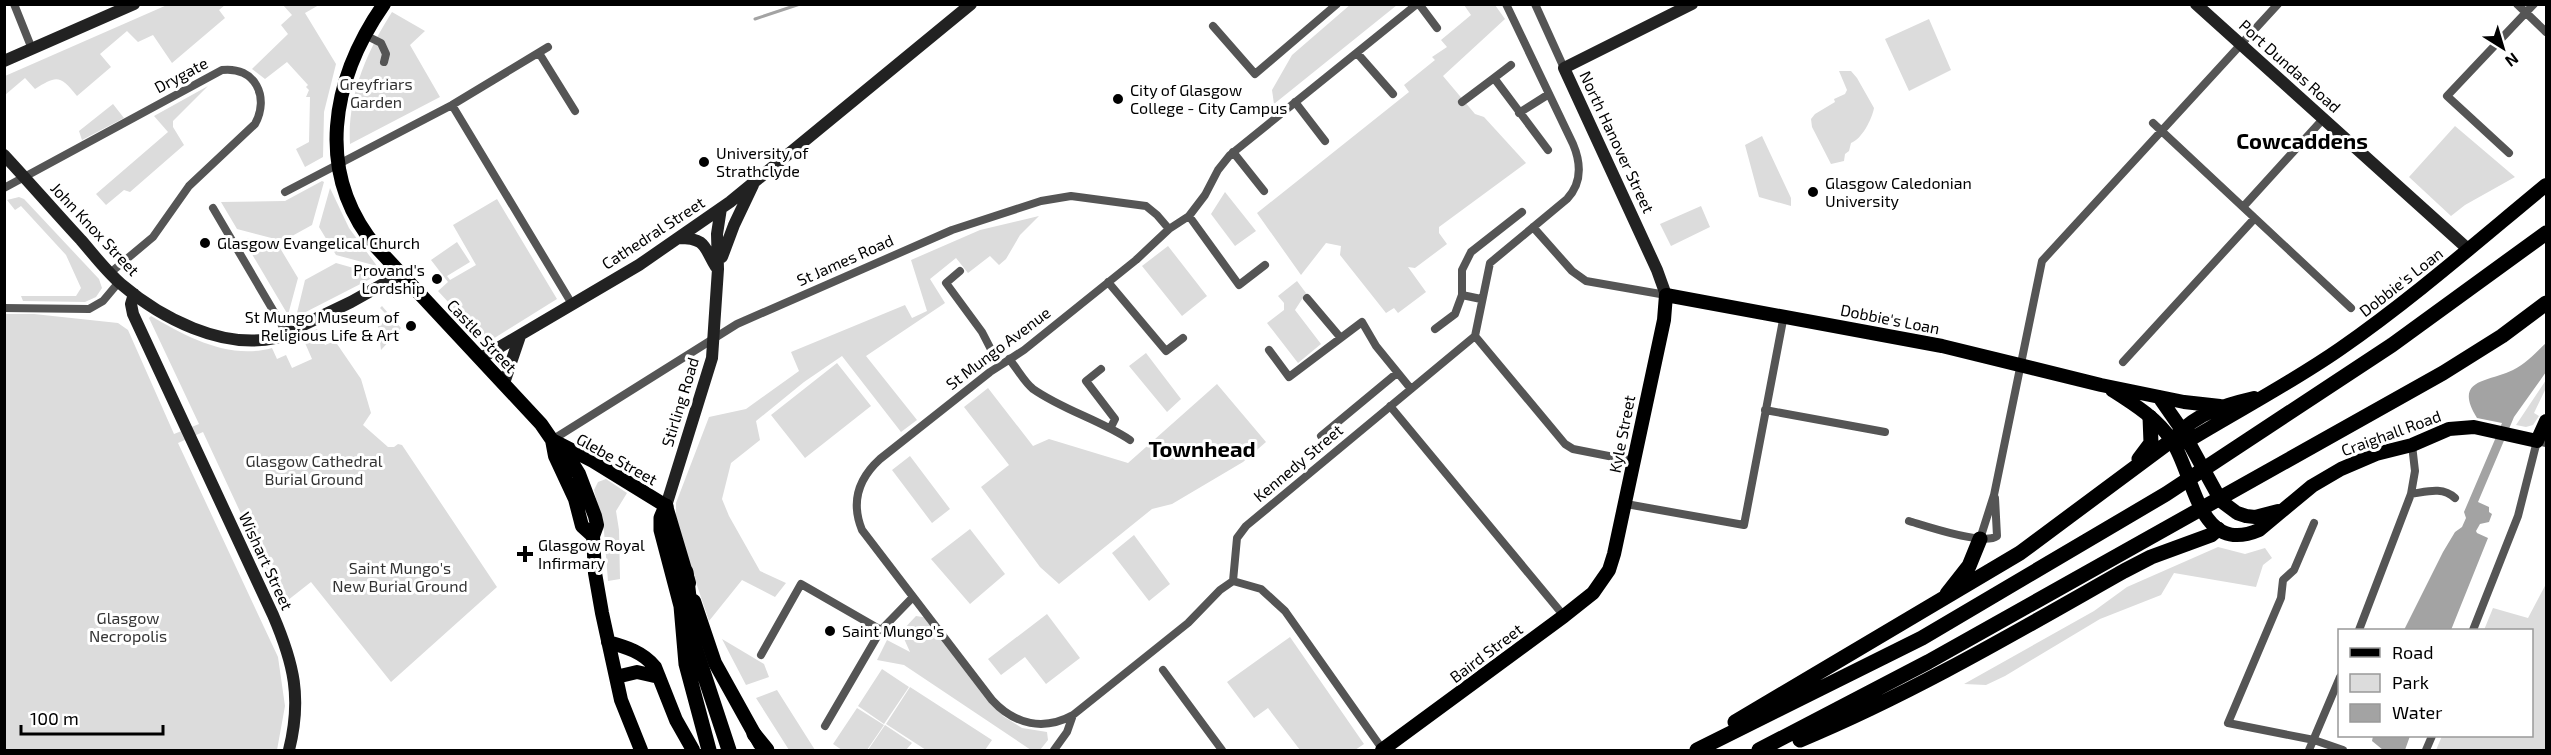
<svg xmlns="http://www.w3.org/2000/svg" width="2551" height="755" font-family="'Exo 2',sans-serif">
	<rect width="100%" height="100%" fill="#fff"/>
	<path fill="#dcdcdc" d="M1351,4L1397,5L1274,104L1272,90L1292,55Z
		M167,5H225L219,10L225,18L172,63L153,35L138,42L127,31L100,54L111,67L77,96C60,75 57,75 35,89L25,78L5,95V76Z
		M283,5H319L305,13L336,64L324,112L323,157L305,167L296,149L309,142L310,97H306L309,90L306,87L308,85L287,62L265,79L252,69L288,34L281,25L292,15Z
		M1464,5H1495L1505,19L1443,76L1475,114L1484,117L1526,163L1439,227V233L1447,244L1415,268L1408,267L1426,292L1398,313L1394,308L1386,313L1340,255L1341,246L1326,243L1301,275L1257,213L1409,92L1404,85L1435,60L1432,57L1447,47L1441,40L1471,15Z
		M392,12L425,31L410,45L440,97L350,144C347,97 367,51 392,12Z
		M1929,19L1951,70L1909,91L1885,39Z
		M1839,71H1851L1857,78L1874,108C1872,119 1862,139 1851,143L1849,151L1845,154L1844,161L1831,164L1812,127L1811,119L1815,114L1835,102L1834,99L1845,94L1847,90Z
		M208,86L173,121V127L184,145L130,192L124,190L106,205L96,194L168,132L154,116Z
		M113,104L124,118L82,140L79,131Z
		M2455,126L2515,177L2465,205L2451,216L2409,177Z
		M1762,136L1791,198V206L1759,197L1745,145Z
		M322,181L324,182L312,225L283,241L237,229L221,202L285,201Z
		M330,188L349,228L377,266L336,255L319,227Z
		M1225,192L1256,231L1235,246L1211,214Z
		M19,197L24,199L99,279L102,288L96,297L85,302L23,301L21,296H76L81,288L66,255L21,206L15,210L7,200Z
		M497,199L557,299L488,342H485L438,291L448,282L431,260L457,242L470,262L447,276L450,280L476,265L453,225Z
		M1701,206L1710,227L1671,246L1660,224Z
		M1039,216L1020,235L1006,259L999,265L990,256L968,273L956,258L930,279L945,303L866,356L917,420L901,432L842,356L804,382L756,421L760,440L731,463L722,499L729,516L760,571L786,583L775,597L742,580L709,621L676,523V503L709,417L746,409L799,371L791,352L905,305L912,318L927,311L911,260L980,230Z
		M246,238L280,248L298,278L288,315L243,239Z
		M1168,246L1207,296L1182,316L1142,266Z
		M336,263L378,275L296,317L305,280Z
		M1297,281L1306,293L1295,310L1321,344L1298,363L1267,323L1284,310V303L1278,296Z
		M382,306L401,328L381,350L378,325L386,320L383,317L386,314L380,308Z
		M5,314H34L118,323L128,330L174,434L199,424L149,318L151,316C187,337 229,360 272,348L277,359L286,355L292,368L312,359L302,336L317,329L325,345L335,341L361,379L371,413L363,425L388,447H394L398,444L402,445L497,587L391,682L311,582L283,604L203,432L178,443L278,657L285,706L277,750H5Z
		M1146,353L1181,399L1167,412L1129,366Z
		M837,363L871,406L805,458L771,415Z
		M2546,380V388L2534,413L2539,416L2533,425L2526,427L2516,425Z
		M1217,384L1266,442L1243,462L1172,504L1152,509L1059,584L1040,567L981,487L1009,465L964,407L988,388L1033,446L1049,439L1128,463Z
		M910,456L950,509L932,523L892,470Z
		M606,479L627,493L616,511L619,530L620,579L608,581L604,531L594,490L598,482Z
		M970,529L1005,574L970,604L931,559Z
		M1134,535L1170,584L1149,601L1112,553Z
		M2218,547L2245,554L2265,548L2272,558L2263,565L2256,587L2174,573L2161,595L2100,619L2005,676L1986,685L1964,684L2094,611L2127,587Z
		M2546,584V750H2436L2442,736H2532V630H2484L2493,608L2528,618Z
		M1047,614L1080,658L1046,684L1025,657L1001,675L988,659Z
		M916,616L929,618L1003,716L1022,728L1047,732L1048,740L1040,750H1031L904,665L877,660L887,640L910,652L901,632Z
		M1290,637L1364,744L1355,750H1300L1268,708L1254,718L1227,682Z
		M722,639L764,664L769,677L746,685Z
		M882,669L909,687L884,724L858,706Z
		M910,687L992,740L985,750H926L886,724Z
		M777,690L815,750H789L756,698Z
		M857,708L884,725L867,750H842L833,744Z
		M885,725L912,743L906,750H868Z"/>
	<path fill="#a3a3a3" d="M2546,343V372L2514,417L2478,502L2489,507V512L2492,514L2489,522L2480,524L2476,531L2477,533L2488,538L2451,630H2404L2443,552L2455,532L2462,527L2466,518L2464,512L2502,423L2477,418C2452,378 2490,382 2513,370C2526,364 2536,352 2546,343Z
		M2373,736H2410L2405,750H2383L2372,741Z"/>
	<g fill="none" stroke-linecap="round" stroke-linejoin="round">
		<path stroke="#a3a3a3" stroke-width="3" d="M755,19L800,4"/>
		<path stroke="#555" stroke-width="8" d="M14,4L32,49
			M1417,4L1230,155L1218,170L1205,195L1189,216L1169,229L1136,260L1024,350L990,372L880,459C858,479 851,503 862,530L992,700C1015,725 1044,731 1073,715L1188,623L1220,590L1233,581L1237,538L1246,526L1475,336L1490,263L1567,199C1582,183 1581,163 1573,144L1506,4
			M1419,4L1437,28
			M1535,4L1564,68
			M2517,4L2546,32
			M1213,26L1255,74L1337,4
			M365,35L381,43L386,54L384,62
			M539,53L575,111
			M1357,53L1393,94
			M1511,65L1494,78L1548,150
			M1295,102L1325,141
			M1462,102L1494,78
			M452,105L572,304
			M1519,113L1549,94
			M2153,123L2351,308
			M1233,152L1264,191
			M2509,153L2447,96L2534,4
			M4,188L222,70C255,66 270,97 255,124L189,186L153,237L110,273
			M285,192L452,105L548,47
			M2243,207L2324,118
			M213,208L287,334
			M1189,216L1239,285L1265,265
			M1533,227L1572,271L1586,281L1666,295
			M960,271L946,283L982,332L999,365
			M1108,282L1166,351L1183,338
			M1462,295L1481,299
			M1307,298L1340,337
			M4,308L89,309L103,301L119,282
			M1435,329L1455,314L1462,295V270L1471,252L1522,212
			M1475,336L1565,444L1573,449L1634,461
			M1269,350L1289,377L1362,322L1376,346L1411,389
			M1009,359C1017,368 1024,382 1033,389C1063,410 1100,420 1130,440
			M2123,362L2254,219
			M1101,369L1086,381L1115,419L1111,427
			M1390,406L1564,616
			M1765,410L1885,432
			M1321,436L1397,373
			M552,440L737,324L952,230L1041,201L1071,196L1146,206L1157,215L1169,229
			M2411,494C2426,492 2442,486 2455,498
			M1626,504L1744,525L1784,315
			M1909,521C1926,526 1984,546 1997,536L1995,498
			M2314,523L2294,570L2283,580L2281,598L2228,723L2314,740L2343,750
			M1980,539L1994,495L2042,261L2278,4
			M1233,581L1261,589L1285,611L1383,750
			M2359,630L2411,494L2415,471L2412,445
			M2473,630L2518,516L2537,441L2546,443
			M761,655L801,584L881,630
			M1163,670L1222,750
			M825,726L881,630L913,597
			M1054,750L1067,732L1073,715
			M2309,750L2340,677
			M2426,750L2432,736"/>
		<path stroke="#222" stroke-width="12" d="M2196,4L2469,250
			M4,61L134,4
			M4,155C30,183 55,212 81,240C94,255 106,271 121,284C161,318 222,350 276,338L351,302L401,274
			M679,238C706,238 704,247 716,267
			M722,257L734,225L753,185
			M134,294L131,304L133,314L273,615C294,664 302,698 289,750
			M1666,295L1657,270L1564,68L1692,4
			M481,358L639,265L730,202L971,4
			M504,383L520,336
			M666,506L712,358L718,269L717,234L721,208"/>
		<path stroke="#000" stroke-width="14" d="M384,4C331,80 314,173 377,248L541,424L552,440L555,456L575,499L582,526L593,536
			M2112,390C2134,404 2158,419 2172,441C2195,476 2198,556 2259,530L2312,486L2341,469L2376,454L2412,445L2449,429L2474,427L2537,441L2546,421
			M2159,397L2182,430L2221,501L2237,513L2246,516L2255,517L2278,511
			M2176,436C2197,413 2224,405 2254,398
			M552,440L593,461L666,506L689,583
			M2175,445L2188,441C2239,410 2291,383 2340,349C2412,299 2478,241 2546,185
			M563,448L579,474L595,516L597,525L593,536L595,573L602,613L621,700L641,750
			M694,601L715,663L760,744
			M608,642C626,647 643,652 655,667L676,720L693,750
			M616,677L637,672L659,677
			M1382,750L1564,616L1593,593L1609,570L1614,554L1664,320L1666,295L1942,346L2101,385L2184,402L2220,406"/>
		<path stroke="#000" stroke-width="15" d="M2139,459L2151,443L2150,417
			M666,506L661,518V530L681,606L686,664L709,750
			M686,572L695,647L729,750
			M1947,594L1969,566L1980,539
			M1735,722L2020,553L2172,440
			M754,734L767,750
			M1800,740C1913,693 2018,631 2124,571L2151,557L2211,535L2218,529
			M1697,750L1922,638L2166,494L2392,345L2546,233
			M1759,750L1928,662L2443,373L2502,336L2546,303"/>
	</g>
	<g fill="#000" stroke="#fff" stroke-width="2">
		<circle cx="1118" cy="99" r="6"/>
		<circle cx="704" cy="162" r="6"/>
		<circle cx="1813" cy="192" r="6"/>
		<circle cx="205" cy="243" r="6"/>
		<circle cx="437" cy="279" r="6"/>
		<circle cx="411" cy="326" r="6"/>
		<path d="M522 545h6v6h6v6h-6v6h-6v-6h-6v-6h6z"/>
		<circle cx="830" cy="631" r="6"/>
	</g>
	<g text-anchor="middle" stroke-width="6" stroke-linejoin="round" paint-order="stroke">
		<g font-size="16" fill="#000" stroke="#fff">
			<text transform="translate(2290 66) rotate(42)" y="6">Port Dundas Road</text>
			<text transform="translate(181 75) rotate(-28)" y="6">Drygate</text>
			<text transform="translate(1617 142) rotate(65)" y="6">North Hanover Street</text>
			<text transform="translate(95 229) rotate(47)" y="6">John Knox Street</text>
			<text transform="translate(653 233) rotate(-33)" y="6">Cathedral Street</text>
			<text transform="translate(845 260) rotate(-24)" y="6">St James Road</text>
			<text transform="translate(2401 282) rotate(-38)" y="6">Dobbie's Loan</text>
			<text transform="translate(1890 319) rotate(11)" y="6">Dobbie's Loan</text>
			<text transform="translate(482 336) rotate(47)" y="6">Castle Street</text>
			<text transform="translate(998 348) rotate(-37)" y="6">St Mungo Avenue</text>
			<text transform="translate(680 402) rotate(-73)" y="6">Stirling Road</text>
			<text transform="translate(2391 433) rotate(-20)" y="6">Craighall Road</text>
			<text transform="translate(1622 434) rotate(-79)" y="6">Kyle Street</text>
			<text transform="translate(617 459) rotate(29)" y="6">Glebe Street</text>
			<text transform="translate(1298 463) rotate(-40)" y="6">Kennedy Street</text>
			<text transform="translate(266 561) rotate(65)" y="6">Wishart Street</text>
			<text transform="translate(1486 653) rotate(-37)" y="6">Baird Street</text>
		</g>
		<g font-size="16" fill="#333" stroke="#fff">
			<text x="376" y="90">Greyfriars<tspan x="376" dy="18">Garden</tspan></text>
			<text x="314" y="467">Glasgow Cathedral<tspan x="314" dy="18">Burial Ground</tspan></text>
			<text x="400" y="574">Saint Mungo's<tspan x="400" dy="18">New Burial Ground</tspan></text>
			<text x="128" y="624">Glasgow<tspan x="128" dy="18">Necropolis</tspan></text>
		</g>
		<g font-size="16" fill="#000" stroke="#fff" text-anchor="start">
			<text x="1130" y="96">City of Glasgow<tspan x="1130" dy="18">College - City Campus</tspan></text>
			<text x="716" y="159">University of<tspan x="716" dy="18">Strathclyde</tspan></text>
			<text x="1825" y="189">Glasgow Caledonian<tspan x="1825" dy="18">University</tspan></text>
			<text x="217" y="249">Glasgow Evangelical Church</text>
			<text x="425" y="276" text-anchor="end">Provand's<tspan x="425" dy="18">Lordship</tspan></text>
			<text x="399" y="323" text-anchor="end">St Mungo Museum of<tspan x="399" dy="18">Religious Life &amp; Art</tspan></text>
			<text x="538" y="551">Glasgow Royal<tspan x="538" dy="18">Infirmary</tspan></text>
			<text x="842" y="637">Saint Mungo's</text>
		</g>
		<g font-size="22" font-weight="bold" fill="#000" stroke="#fff">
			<text x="2302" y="149">Cowcaddens</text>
			<text x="1202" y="457">Townhead</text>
		</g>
	</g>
	<rect width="2551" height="755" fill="none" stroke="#000000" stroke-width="12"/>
	<rect x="2338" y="629" width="195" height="108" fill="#ffffff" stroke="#999999" stroke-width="1.5"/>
	<rect x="2350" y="648" width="30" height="9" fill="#000000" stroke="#999999" stroke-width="1.5"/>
	<text x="2392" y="659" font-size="18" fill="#000000">Road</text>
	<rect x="2350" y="674" width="30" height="18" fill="#dcdcdc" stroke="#999999" stroke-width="1.5"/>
	<text x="2392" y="689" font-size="18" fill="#000000">Park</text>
	<rect x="2350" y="704" width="30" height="18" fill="#a3a3a3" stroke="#999999" stroke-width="1.5"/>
	<text x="2392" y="719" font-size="18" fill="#000000">Water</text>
	<g transform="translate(2503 48) rotate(143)" stroke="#ffffff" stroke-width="4.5" paint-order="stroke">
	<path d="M0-4.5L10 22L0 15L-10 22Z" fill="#000000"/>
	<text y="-9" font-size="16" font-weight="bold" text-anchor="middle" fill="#000000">N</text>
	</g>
	<path d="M21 725v9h142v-9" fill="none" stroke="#000000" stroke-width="3"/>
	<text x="30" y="725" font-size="18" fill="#000000" stroke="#ffffff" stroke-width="4.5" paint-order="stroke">100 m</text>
</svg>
